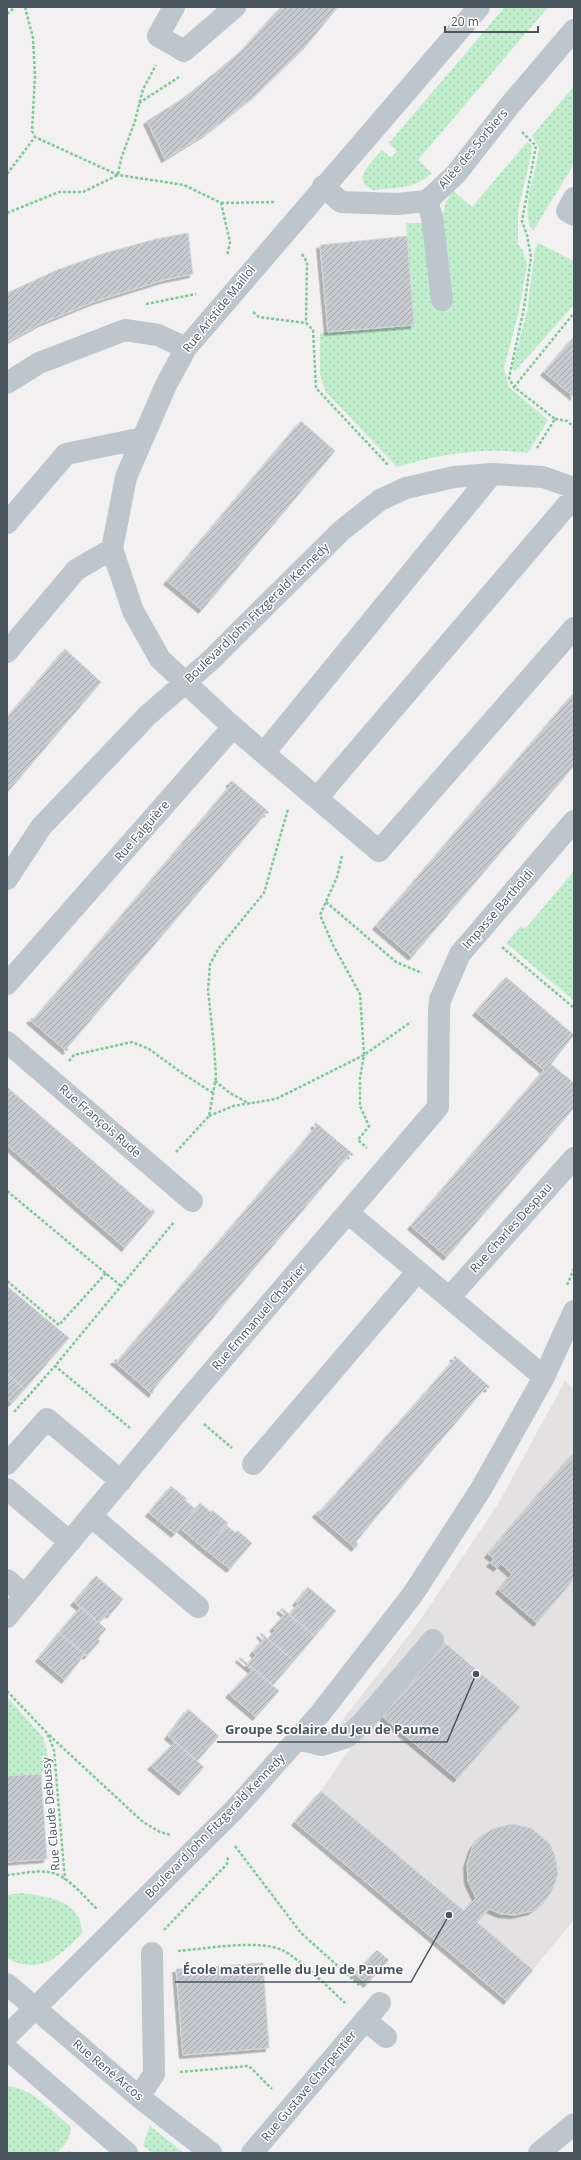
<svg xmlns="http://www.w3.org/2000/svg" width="581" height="2160" font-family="'Open Sans',sans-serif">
	<defs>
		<pattern id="green-dots" width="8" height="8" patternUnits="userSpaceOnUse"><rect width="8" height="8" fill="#c0edcc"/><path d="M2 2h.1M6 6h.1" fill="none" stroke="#a6cdb2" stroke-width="1.8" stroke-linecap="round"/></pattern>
		<pattern id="building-hatch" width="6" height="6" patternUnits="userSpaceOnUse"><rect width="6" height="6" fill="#c7cbcf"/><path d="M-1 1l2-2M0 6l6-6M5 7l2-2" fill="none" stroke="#a4a8ab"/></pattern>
		<filter id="shadow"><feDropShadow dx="-3.5" dy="3.5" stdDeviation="0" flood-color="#0004"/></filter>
	</defs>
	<rect width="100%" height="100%" fill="#f2f0f0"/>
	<path fill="#e3e1e1" d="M565,1381L574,1389V1920L507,2001L295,1822L321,1791L353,1744L337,1727L419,1622L498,1504Z"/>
	<path fill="url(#green-dots)" d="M505,7H548L418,160L432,173C414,189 396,188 373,190C349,181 373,161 382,150L391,158L397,151L389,143Z
		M574,86V164L533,231C518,213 538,170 539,147L532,136Z
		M527,142L531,144L532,151L518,211V244L523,251L527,265L519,311L504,368L509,387L548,420L528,453C482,447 441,454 397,467L326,392L320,374V333L414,325L406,223H424L441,221L446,202L453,191L472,207Z
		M538,243L574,261V305L515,371L512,368L527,311L535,249Z
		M574,871V1001L506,943L521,926L525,929Z
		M7,1697L43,1737L50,1764L41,1774L7,1776Z
		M20,1893C47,1896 82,1900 82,1934C57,1957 42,1976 7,1958V1895Z
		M7,2086C31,2087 53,2112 71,2127C70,2138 66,2144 58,2152L7,2153Z
		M150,2126L184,2153H152L143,2145Z"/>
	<path fill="url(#building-hatch)" stroke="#d4d7db" filter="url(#shadow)" d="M281,7H338L306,46L257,94L207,133L165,159L147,121L182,99L216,72L243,49Z
		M188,233L193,274L164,280L96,301L42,323L7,342V293L57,270L105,253L156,239Z
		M407,236L414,325L328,332L320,245Z
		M573,338H574V397L544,372Z
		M301,421L335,451L202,610L167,581Z
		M65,649L101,682L7,793V718Z
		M574,693V766L412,957L376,926Z
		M232,781L269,812L267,814L266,813L67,1048L68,1050L66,1051L30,1020L32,1018L34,1019L71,976L231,785L229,783Z
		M506,977L574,1035L551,1064L574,1083V1108L447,1257L411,1226L544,1070L476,1012Z
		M7,1087L151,1211L153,1209L155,1212L125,1248L7,1145Z
		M316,1123L353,1154L352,1156L350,1154L252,1271L153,1390L154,1391L152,1394L114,1361L116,1359L118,1361L316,1127L314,1125Z
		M7,1286L69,1338L25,1389L7,1374Z
		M455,1356L490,1387L488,1389L486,1387L383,1509L356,1542L358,1544L355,1548L316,1514L318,1511L320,1512L455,1359L453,1358Z
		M7,1374L25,1389L12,1403L7,1399Z
		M574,1453V1579L537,1623L499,1590L512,1574L501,1564L497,1568L490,1563L494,1559L488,1554Z
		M171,1486L187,1499L185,1500L195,1509L175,1534L149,1513Z
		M200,1503L211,1512L212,1510L228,1523L206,1550L180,1528Z
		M226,1525L236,1533L237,1530L252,1543L230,1569L206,1550Z
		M96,1576L123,1599L110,1615L108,1613L99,1623L74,1602Z
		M308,1587L336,1611L315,1636L289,1615L298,1604L296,1602Z
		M81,1607L106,1629L98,1639L100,1641L87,1656L59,1633Z
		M282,1608L315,1636L294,1661L268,1639L276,1630L273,1628L285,1614L280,1610Z
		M59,1633L85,1654L65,1680L39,1658Z
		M261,1633L294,1661L273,1685L248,1664L256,1655L253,1652L264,1639L260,1634Z
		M445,1643L520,1707L457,1779L383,1717Z
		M240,1657L279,1691L256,1717L229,1694L252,1670L239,1659Z
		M188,1709L219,1736L197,1761L168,1736Z
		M175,1742L204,1767L182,1792L151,1766Z
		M41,1774L47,1859L7,1862V1776Z
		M321,1791L464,1911L476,1898L468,1881L467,1864L473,1846L482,1835L495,1828L513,1824L531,1828L549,1843L555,1855L558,1874L553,1889L546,1900L532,1911L515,1915L501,1914L489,1909L477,1922L533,1970L507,2001L295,1822Z
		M377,1950L389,1960L367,1984L355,1974Z
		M263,1963L269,2048L183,2055L176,1969Z"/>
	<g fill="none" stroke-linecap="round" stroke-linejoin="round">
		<path stroke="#7aca98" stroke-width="2.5" stroke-dasharray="3 2" stroke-linecap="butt" d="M25,7L33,38L35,76L32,131L35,137
			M7,14L15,7
			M139,103L179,77
			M522,132L536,146L522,221L527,235L531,257L524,308L509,378L514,387L555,419L537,448
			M7,174L35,137L118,175L184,185L221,203L230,242L227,256
			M221,203L274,202
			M7,213L59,192H83L118,175L121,159L135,121L143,89L156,65
			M302,254L307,262L306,323
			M146,304L196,294
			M253,312L259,317L306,323L313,330L316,388L388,465
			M514,387L574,313
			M555,419L567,421L574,427
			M342,856L337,877L320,915L333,945L360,994L364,1055L360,1078V1106L369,1126L358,1140L367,1148
			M326,902L396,962L422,973
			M502,947L574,1008
			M69,1061L74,1055L132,1042L149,1049L182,1073L213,1093
			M215,1081L230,1093L250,1104
			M209,1116L233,1106L276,1099L364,1055L411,1022
			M176,1152L209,1116L216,1077L214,1046L208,990L210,964L219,948L264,893L288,809
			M7,1191L121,1286
			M7,1281L59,1325L106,1273
			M567,1285L574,1269
			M14,1412L55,1366
			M204,1424L232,1448
			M130,1428L55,1366L174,1222
			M7,1691L47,1733L54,1750L65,1880
			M49,1735L143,1822L160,1832L171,1835
			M235,1846L301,1933L359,1985
			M7,1875C20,1874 35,1870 48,1872C67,1874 84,1897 97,1909
			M164,1930L227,1864L228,1856
			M178,1951C205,1949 258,1939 282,1950C300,1959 329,1988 345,2003
			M180,2072L249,2066L272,2089
			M68,2153H74"/>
		<path stroke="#bcc6cc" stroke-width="22" d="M174,7L158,36L184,51L235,7
			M323,186L341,202L397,204L427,201L456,174L510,105L574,30
			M574,198L567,211L574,215
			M427,201L432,217L442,300
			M7,383L39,363L125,330L158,335L186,348
			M7,523L66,454L143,438
			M7,652L76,570L112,549
			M233,727L379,851L574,628
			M264,753L492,474
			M317,798L574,497
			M7,879L41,827L148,715L211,660L341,531L380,500L406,488L454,477L492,474L543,477L574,488
			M7,984L233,727L160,659L133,611L112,549L126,477L166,385L186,348L479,7
			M7,1042L192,1201
			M348,1213L544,1377
			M449,1298L574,1158
			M7,1464L47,1419L121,1481
			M253,1464L417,1272
			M7,1489L70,1542
			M91,1516L198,1607
			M7,1580L25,1595
			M7,1617L191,1396L438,1107L439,1010L440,1000L460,954L574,821
			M297,1739L322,1745L347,1737L363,1722L433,1640
			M7,1984L139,2097L211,2153
			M365,2020L386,2037
			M7,2036L235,1809L319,1715L413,1594L481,1489L544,1377L574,1311
			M7,2049L127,2153
			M139,2097L154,2074L152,1953
			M252,2153L380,2003
			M539,2153L574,2124"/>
	</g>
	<g text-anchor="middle" stroke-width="3" stroke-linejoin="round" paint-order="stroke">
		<g font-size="12" fill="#48555c" stroke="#fff">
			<text transform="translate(473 149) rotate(-50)" y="4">Allée des Sorbiers</text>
			<text transform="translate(219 309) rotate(-51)" y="4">Rue Aristide Maillol</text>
			<text transform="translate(257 613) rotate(-44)" y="4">Boulevard John Fitzgerald Kennedy</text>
			<text transform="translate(142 831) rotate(-49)" y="4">Rue Falguière</text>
			<text transform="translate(498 909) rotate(-49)" y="4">Impasse Bartholdi</text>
			<text transform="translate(100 1121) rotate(41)" y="4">Rue François Rude</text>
			<text transform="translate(511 1228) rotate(-48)" y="4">Rue Charles Despiau</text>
			<text transform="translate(259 1317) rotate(-49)" y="4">Rue Emmanuel Chabrier</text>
			<text transform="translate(51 1814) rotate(-95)" y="4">Rue Claude Debussy</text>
			<text transform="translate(215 1826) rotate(-46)" y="4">Boulevard John Fitzgerald Kennedy</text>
			<text transform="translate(108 2070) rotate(40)" y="4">Rue René Arcos</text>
			<text transform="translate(309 2086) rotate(-50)" y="4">Rue Gustave Charpentier</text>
		</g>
	</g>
	<path fill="none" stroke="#48555c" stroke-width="1.5" d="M476 1674L447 1742H217M449 1915L411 1982H175"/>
	<g fill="#48555c" stroke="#fff" stroke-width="1.5">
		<circle cx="476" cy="1674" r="4"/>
		<circle cx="449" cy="1915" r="4"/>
	</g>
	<g font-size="13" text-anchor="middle" font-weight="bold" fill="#48555c" stroke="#fff" stroke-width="3" stroke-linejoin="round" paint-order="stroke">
		<text x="332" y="1734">Groupe Scolaire du Jeu de Paume</text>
		<text x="293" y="1974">École maternelle du Jeu de Paume</text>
	</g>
	<rect width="581" height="2160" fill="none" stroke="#48555c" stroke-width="16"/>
	<path d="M445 26v6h93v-6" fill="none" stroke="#48555c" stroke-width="2"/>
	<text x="451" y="26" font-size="12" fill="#48555c" stroke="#ffffff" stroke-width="3" paint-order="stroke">20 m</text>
</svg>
